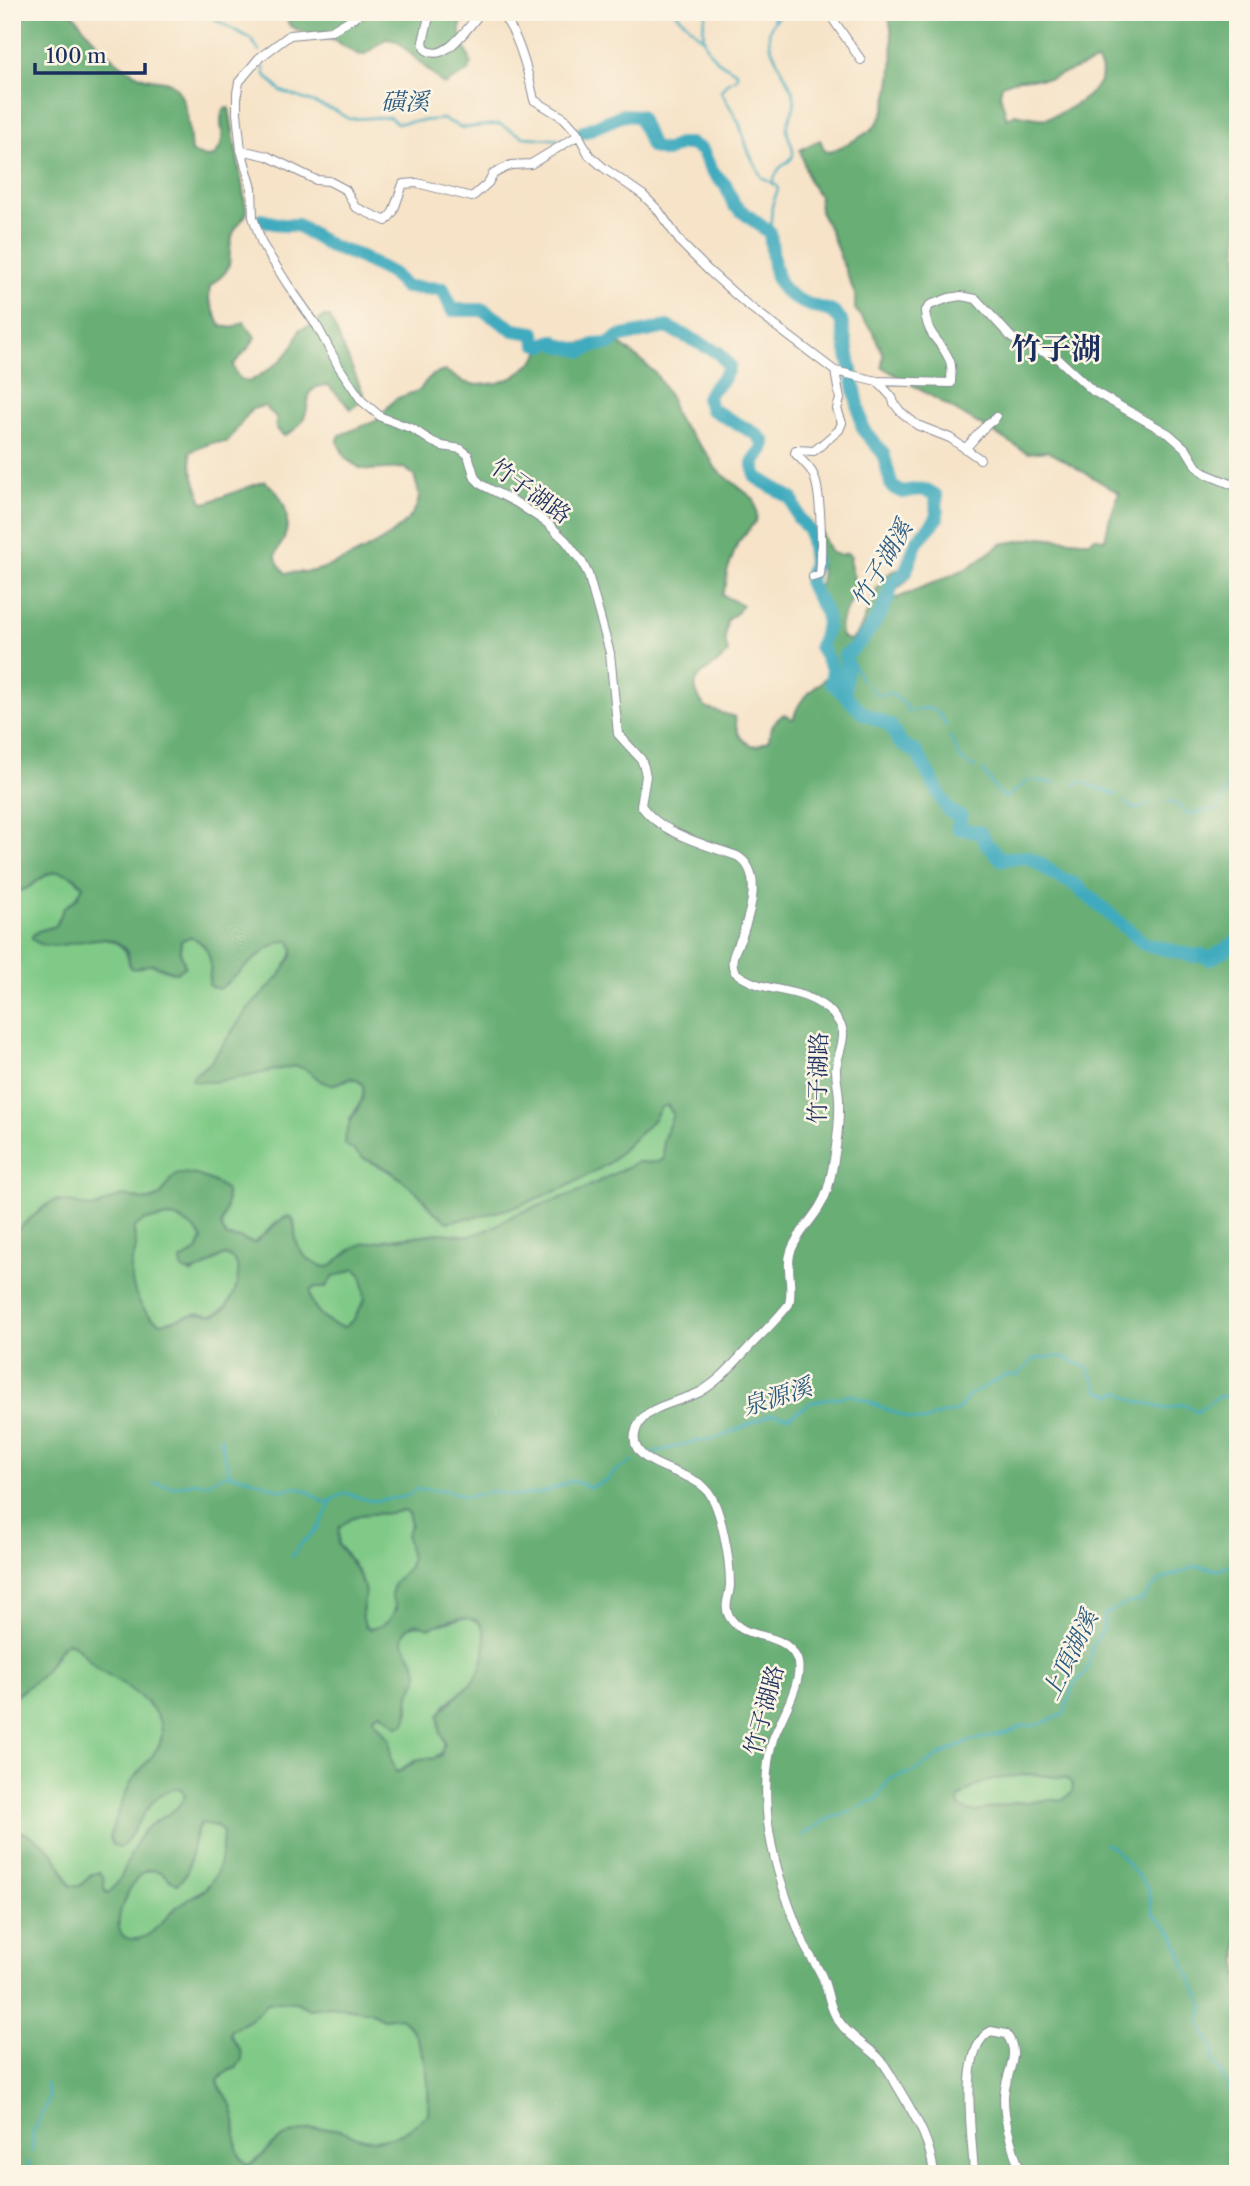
<svg xmlns="http://www.w3.org/2000/svg" width="1250" height="2186" font-family="'Libre Caslon Text','Noto Serif TC',serif">
	<rect width="100%" height="100%" fill="#fcf5e5"/>
	<filter id="ink" filterUnits="userSpaceOnUse"><feTurbulence type="fractalNoise" baseFrequency=".0143" numOctaves="2"/><feDisplacementMap in="SourceGraphic" scale="14" xChannelSelector="R" yChannelSelector="G"/><feConvolveMatrix kernelMatrix="1 2 1 2 8 2 1 2 1" color-interpolation-filters="sRGB"/></filter>
	<filter id="wash" filterUnits="userSpaceOnUse"><feTurbulence type="fractalNoise" baseFrequency=".00686" numOctaves="4" result="noise"/><feDisplacementMap in="SourceGraphic" scale="28" xChannelSelector="R" yChannelSelector="G"/><feGaussianBlur stdDeviation="1.57" result="paint"/><feColorMatrix in="noise" values="0 0 0 0 0 0 0 0 0 0 0 0 0 0 0 0 0 1.4 0 .05"/><feComposite in="paint" operator="in"/></filter>
	<g filter="url(#wash)">
		<rect width="100%" height="100%" fill="#f6e3c8"/>
		<path fill="#80ca87" stroke="#4e7c72" stroke-width="2" d="M56,871L69,874L83,886L77,898L64,908L56,926L50,928L54,946C79,940 126,927 129,965L151,964L173,973L185,966L180,951L181,941C194,931 207,946 210,959C211,967 210,975 209,983L210,986L218,989C236,979 270,938 290,941L293,949L292,956L278,979L248,1009L210,1063L193,1076C215,1075 237,1075 258,1072C272,1071 288,1064 301,1067C314,1069 320,1086 334,1084C347,1082 351,1073 363,1085V1098L349,1121L363,1158C384,1168 403,1178 420,1194C431,1205 434,1213 448,1222L608,1164L654,1119L661,1107L667,1105L673,1114L663,1141L664,1158L657,1163L637,1162L580,1191L514,1215L490,1229L470,1236L439,1233L384,1240L343,1258L329,1267C317,1267 301,1256 296,1244C294,1236 295,1227 294,1220L288,1216L276,1223L254,1243L227,1237L221,1227L227,1197L165,1192L160,1197L146,1201L120,1197L93,1208L56,1200L46,1205L12,1234V891C31,893 39,875 56,871Z
			M171,1217C182,1219 197,1229 202,1239L197,1251L181,1260L191,1274L225,1255C235,1258 239,1266 238,1276C238,1289 227,1315 211,1315C205,1315 201,1312 195,1314C184,1316 173,1321 162,1323C142,1317 129,1287 131,1266C131,1260 135,1255 135,1250C136,1242 133,1235 134,1227L146,1220Z
			M355,1269L362,1275L365,1299L354,1319L345,1327C329,1327 309,1307 310,1291L315,1287C325,1288 328,1284 333,1276Z
			M403,1510L408,1513L411,1524L406,1536L411,1559L409,1567L394,1583C396,1608 400,1622 370,1629L365,1626C358,1609 367,1602 364,1588C361,1573 348,1557 338,1545L339,1528C364,1504 376,1520 403,1510Z
			M464,1618C466,1619 473,1619 475,1620C492,1628 484,1664 477,1676C469,1689 447,1698 442,1712C438,1725 446,1737 444,1750L433,1759C421,1757 409,1761 402,1771H396L391,1758L390,1740L373,1719L379,1713L389,1718L409,1712C409,1705 408,1698 411,1691C414,1685 418,1682 418,1676C418,1663 410,1655 404,1645C390,1619 432,1627 443,1624C450,1622 456,1619 464,1618Z
			M68,1642C82,1647 87,1662 100,1669C121,1681 172,1711 160,1742C156,1752 148,1761 144,1770C132,1792 121,1815 110,1837L113,1845L125,1844C139,1824 151,1790 180,1788L185,1795C178,1816 153,1817 141,1835C130,1853 125,1880 108,1893L103,1887V1877L91,1875L80,1886H71L57,1859L24,1832L12,1830V1698C27,1689 39,1677 50,1664C57,1656 60,1648 68,1642Z
			M1029,1774L1067,1778L1073,1785L1072,1793L1064,1799L1013,1803L979,1811H970L959,1807L958,1799C981,1777 1000,1779 1029,1774Z
			M201,1823L217,1826L223,1832C223,1846 222,1860 216,1874C208,1891 194,1894 180,1904C166,1915 146,1951 125,1937C120,1934 118,1929 118,1923C120,1897 143,1849 171,1881L185,1876C191,1861 193,1834 201,1823Z
			M278,2001L296,2002L309,2009L331,2006L370,2012L383,2019L400,2017C427,2038 430,2082 428,2114C411,2131 384,2145 360,2138C353,2136 346,2131 339,2130C324,2126 301,2130 286,2136C271,2142 263,2160 248,2165C229,2153 240,2126 232,2106C227,2097 220,2091 218,2081L225,2072L237,2068L241,2052L230,2034L231,2030L250,2020L268,2003Z"/>
		<path fill="#68ae74" stroke="#426e69" stroke-width="2" fill-rule="evenodd" d="M12,12H72C90,37 115,66 143,77C155,82 169,77 177,89C189,105 189,133 191,152L206,157L214,156C231,137 215,126 224,109L229,108L247,213C242,221 234,227 232,237C225,265 239,264 210,286L209,299L220,325L232,328L244,322L255,337L250,346L233,365C236,375 238,379 249,382C274,366 291,359 300,329L313,325L323,317H330L365,398L351,409L328,385L317,387L309,393C308,413 304,427 284,436L276,428V417L264,406L252,409L227,442L211,443L190,452L192,471L202,502L206,503L264,481C284,493 292,518 284,539C282,544 277,549 276,554C275,562 281,568 286,573C296,572 308,573 318,570C347,560 417,531 419,496C419,490 415,481 414,475L404,468L369,470L360,468L346,459L337,441L340,435L376,421L395,399L420,390C427,378 432,373 446,371L463,382L478,385L498,383L514,377L534,361L542,350L551,345L579,344L605,339L620,344L644,363L656,374L672,401L673,411L680,423L709,456L716,469L754,499L757,515L756,521L738,542L727,572L726,585L722,595L742,605L738,612L727,620L725,640L728,653C712,674 678,673 706,708L735,717C736,731 740,744 757,746L769,740C770,728 774,721 784,714L792,719L794,718C798,696 819,687 832,671C816,644 813,650 825,618L815,597C833,563 807,556 814,531L821,532L831,553L840,555L847,553L851,556C847,568 857,577 855,589C853,607 835,617 842,637L850,641C874,623 869,562 910,570L912,573C909,581 898,587 892,595L895,599L968,568L1001,544L1041,537L1081,541H1090L1095,537L1105,540L1109,521L1119,493L1048,451L1028,453L882,367L883,354L873,332L855,309V295L829,228L820,212L819,196L809,181L800,150L820,140L825,151L830,152C844,145 862,138 873,128C894,110 897,36 887,12H1238V185L1231,195L1238,199V2174H12V1830C30,1833 49,1844 58,1861C63,1869 65,1879 71,1886H80L91,1875L99,1872L103,1877L105,1892L108,1893C126,1879 129,1848 144,1831C157,1816 178,1815 185,1795L180,1788C151,1790 139,1824 125,1844L119,1848L113,1845L110,1837C116,1819 122,1799 131,1782C139,1769 154,1758 160,1743C173,1712 121,1682 100,1670C87,1662 82,1647 68,1642L61,1647L40,1677L12,1698V1234L51,1202C65,1199 79,1205 93,1208C103,1205 114,1196 124,1196C134,1196 141,1202 151,1200C166,1196 164,1185 173,1177C185,1167 215,1181 225,1189C230,1203 223,1214 221,1227L227,1237L240,1238L254,1243L283,1218L291,1217C296,1224 294,1230 296,1239C298,1254 315,1267 329,1267L353,1248L362,1244L439,1233L470,1236L490,1229L514,1215L580,1191L637,1162L649,1163L661,1161L664,1158L663,1141L673,1114L668,1105L661,1107L654,1119L608,1164L566,1187L518,1206L485,1215L448,1222L434,1212L417,1192L390,1170L363,1158L345,1144C343,1122 367,1106 363,1085C348,1070 345,1084 330,1084C317,1084 313,1068 294,1066C274,1070 206,1088 192,1080L193,1076L210,1063L248,1009L278,978L292,956L293,949L290,941C270,938 236,979 218,989L210,986L209,983C210,975 211,967 210,959C207,946 194,931 181,941L180,951L185,966L177,973L152,964L134,969L131,968C129,963 129,956 127,952C107,919 56,961 32,939V936L38,931L56,926L64,908L77,898L83,886C78,879 72,875 64,873C42,866 34,894 12,891ZM1097,61C1118,85 1066,112 1047,118C1039,120 1024,115 1015,114L1007,119L1000,94L1002,85L1019,79H1049ZM171,1217C182,1219 197,1229 202,1239L197,1251L181,1260L182,1269C197,1279 210,1260 225,1255C235,1258 239,1266 238,1276C238,1289 227,1315 211,1315C205,1315 201,1312 195,1314C184,1316 174,1321 162,1323C142,1317 131,1289 131,1269C130,1262 135,1256 136,1248C137,1240 133,1234 134,1227L146,1220ZM355,1269L362,1275L365,1299L354,1319L345,1327C329,1327 309,1307 310,1291L315,1287H326L333,1277ZM403,1510L408,1513L411,1524L406,1535L411,1559L409,1567L394,1583L391,1595L396,1608C391,1621 384,1626 370,1629L365,1626C358,1609 367,1602 364,1588C360,1573 348,1557 338,1545L339,1528C364,1504 376,1520 403,1510ZM464,1618C465,1619 474,1619 475,1620C492,1628 484,1663 477,1676C468,1691 449,1700 439,1715L440,1731L445,1742L441,1755L433,1759C414,1755 409,1771 396,1772L391,1759L390,1740L373,1719L376,1715L382,1713L397,1726L404,1725C411,1714 406,1704 410,1693C413,1685 419,1681 418,1673C416,1652 385,1639 416,1623L429,1628L453,1619ZM1029,1774L1067,1778L1073,1785L1072,1793L1064,1799L1013,1803L979,1811H970L959,1807L958,1799C981,1777 1000,1779 1029,1774ZM201,1823L217,1826L223,1832C222,1855 220,1880 199,1894C193,1898 186,1900 180,1904C169,1913 161,1926 149,1934C145,1937 139,1939 134,1939C100,1941 131,1872 150,1870C162,1869 167,1879 177,1884C197,1869 187,1840 201,1823ZM278,2001L296,2002L309,2009L331,2006L370,2012L383,2019L400,2017C427,2038 430,2082 428,2114C411,2131 384,2145 360,2138C353,2136 346,2131 339,2130C324,2126 301,2130 286,2136C271,2142 263,2160 248,2165C229,2153 240,2125 232,2106C227,2097 220,2091 218,2081C224,2069 235,2072 242,2060L241,2052L230,2034L231,2030L250,2020L268,2003Z
			M283,12H470C449,33 466,41 471,64L469,71L444,85L397,41L386,39L365,54L359,55L335,41L321,36H310L290,26Z"/>
		<g fill="none" stroke-linecap="round" stroke-linejoin="round">
			<path stroke="#3fabbe" stroke-width="2.5" d="M212,12L216,20L251,39L259,51
				M675,12L702,38
				M707,12C700,30 702,46 717,60C723,65 731,68 737,73V78L727,83L721,91L739,123L749,153L762,178L776,185L778,189L772,206L770,233
				M765,12L772,14L773,19
				M263,63L265,75L281,91L336,111L349,119L389,117L397,123L443,119L463,128L499,124L524,137L564,140
				M772,184C774,179 776,173 779,169C784,163 792,162 793,154C794,145 786,136 787,128C788,116 797,109 794,97C788,68 747,35 785,12
				M848,653L862,681
				M868,685L877,695L890,693L906,705L907,712C928,707 936,704 946,726
				M950,736L961,760L975,768
				M983,771L998,792L1005,798L1028,781
				M1035,781L1055,783
				M1074,785L1079,781L1117,795
				M1167,801L1180,806L1187,814L1218,810L1228,785L1226,773L1238,765
				M1125,802L1133,809L1142,808L1150,803
				M221,1437C221,1445 227,1466 230,1473
				M650,1454L696,1441L718,1438L772,1414L789,1417L812,1402L852,1395L910,1419L925,1421L938,1415L957,1411L970,1395L1006,1375L1017,1376L1034,1359L1061,1356L1088,1368L1099,1391L1114,1395L1119,1391C1131,1400 1131,1400 1145,1403C1165,1408 1161,1412 1183,1404L1197,1412L1217,1397L1226,1396L1238,1391
				M155,1483L174,1487L195,1482L207,1484L223,1475H231L244,1477L282,1490L294,1487L308,1491L325,1503L345,1493L371,1501L403,1497L418,1489L447,1490L466,1497L493,1491L515,1496L542,1493L572,1481L590,1487L608,1480L615,1471L632,1462
				M292,1557L298,1547L318,1528L332,1501
				M860,1808L867,1802L875,1801L891,1778L914,1772L940,1755L969,1741L1010,1732L1022,1726L1037,1725L1064,1714L1074,1684L1087,1671L1093,1645L1103,1630L1104,1615L1127,1603L1141,1601C1146,1596 1151,1588 1157,1583C1169,1574 1183,1574 1195,1566L1219,1570L1238,1562
				M801,1836L826,1820L852,1811
				M1105,1844L1114,1848L1148,1888L1153,1913L1174,1935L1188,1973L1204,2005L1200,2023L1215,2052L1213,2059L1228,2086L1238,2111
				M32,2151L33,2133L49,2098L46,2083
				M26,2174L29,2162"/>
			<path stroke="#3fabbe" stroke-width="14" d="M583,132L623,115L639,116L652,147L666,151L680,144H690L702,150L711,170L726,186L734,205L770,233C775,270 771,293 813,306C827,311 831,308 841,320L862,425L865,432L883,453L892,487L902,492C916,490 924,486 936,496L937,519L917,541L905,573L892,583C889,605 864,643 845,655L847,669L844,694L863,713L891,726L899,742L917,753L948,810L961,817L958,828L981,833L986,843L1001,859L1027,857L1037,862L1055,875L1074,884L1145,944L1194,956L1202,955L1210,959L1238,941
				M261,220L282,225H297L332,247L356,255L393,274L405,287L443,289L452,310H483L514,330L534,333L536,343L542,345L554,341L559,345L583,351L594,345L610,344L618,337L667,327L719,353L729,366C724,384 713,383 707,398L711,409L756,434L764,442L763,449L753,463L756,477L792,499L798,517L810,531L814,562L809,581C821,612 836,609 820,646L833,670L831,682L844,694"/>
		</g>
	</g>
	<g filter="url(#ink)">
		<g fill="none" stroke-linecap="round" stroke-linejoin="round">
			<g stroke="#888993" stroke-width="10">
				<path id="street" d="M363,12L331,31L290,35L259,58L239,82L237,93V113L241,150L252,188L253,217L262,244L288,285L317,326L339,367L362,401L381,417L413,429L431,441L442,446L461,449L468,455L475,478L482,485L517,503L547,523L566,541L582,562L588,574L610,653L618,734L641,759L644,767L646,776L641,805C659,833 706,845 737,856C764,871 750,913 742,936C737,949 728,959 735,972C764,996 802,984 832,1013C837,1019 842,1025 843,1032C844,1045 837,1056 836,1069C836,1080 839,1090 839,1101C840,1125 834,1168 827,1191C820,1214 799,1229 791,1251C785,1268 794,1286 789,1304C779,1317 768,1328 756,1340C738,1358 723,1379 700,1392C679,1403 640,1405 635,1434C629,1467 689,1469 707,1490C722,1508 730,1561 730,1584C730,1596 723,1605 729,1616C744,1643 782,1629 796,1657C807,1677 780,1719 773,1739C763,1772 765,1814 772,1847C779,1880 792,1915 805,1946C810,1957 819,1968 823,1979C829,1993 829,2008 838,2020C849,2037 865,2044 878,2057C887,2066 892,2078 899,2089C916,2118 930,2139 934,2174
					M430,12L423,42L425,49C444,65 469,26 481,12
					M499,12C518,29 529,76 534,100L564,118L577,132L589,155L604,168L643,195L658,210L682,244L708,270L745,303L835,371L877,381L951,383C951,375 953,366 949,359C940,339 928,338 925,312L930,305L949,298L961,296L976,299L1012,338L1026,346L1055,356L1093,391L1169,434L1186,449L1197,467L1206,474L1238,487
					M828,12L861,60
					M241,150L267,156L316,180L329,181L346,190L355,207L386,221L393,212L403,184L417,183L472,197L488,183L493,174L511,165L531,164L579,135
					M877,381L892,397L894,403L900,411L917,425L950,438L980,459
					M965,449L988,423L993,421L996,417
					M813,577L820,575C822,555 822,491 813,474C809,466 801,460 795,453L796,450L814,451L839,430L842,423L837,409L840,399L835,371
					M974,2174C973,2142 957,2047 991,2031L1006,2034C1023,2055 1004,2074 1004,2098C1004,2124 1013,2149 1021,2174"/>
			</g>
			<use href="#street" stroke="#fff" stroke-width="8"/>
		</g>
	</g>
	<g text-anchor="middle" stroke-width="5" stroke-linejoin="round" paint-order="stroke">
		<g font-size="23" fill="#1b2f5e" stroke="#fcf5e5">
			<text transform="translate(531 491) rotate(36)" y="8">竹子湖路</text>
			<text transform="translate(818 1078) rotate(-89)" y="8">竹子湖路</text>
			<text transform="translate(764 1710) rotate(-75)" y="8">竹子湖路</text>
		</g>
		<g font-size="24" font-style="italic" fill="#285a80" stroke="#fcf5e5">
			<text x="405" y="110">磺溪</text>
			<text transform="translate(882 564) rotate(-60)" y="8">竹子湖溪</text>
			<text transform="translate(777 1397) rotate(-18)" y="8">泉源溪</text>
			<text transform="translate(1070 1655) rotate(-64)" y="8">上頂湖溪</text>
		</g>
		<g font-size="30" font-weight="bold" fill="#1b2f5e" stroke="#fcf5e5">
			<text x="1056" y="359">竹子湖</text>
		</g>
	</g>
	<rect width="1250" height="2186" fill="none" stroke="#fcf5e5" stroke-width="42"/>
	<path d="M35 63v10h110v-10" fill="none" stroke="#1b2f5e" stroke-width="3.5"/>
	<text x="46" y="63" font-size="21" fill="#1b2f5e" stroke="#fcf5e5" stroke-width="5" paint-order="stroke">100 m</text>
</svg>
